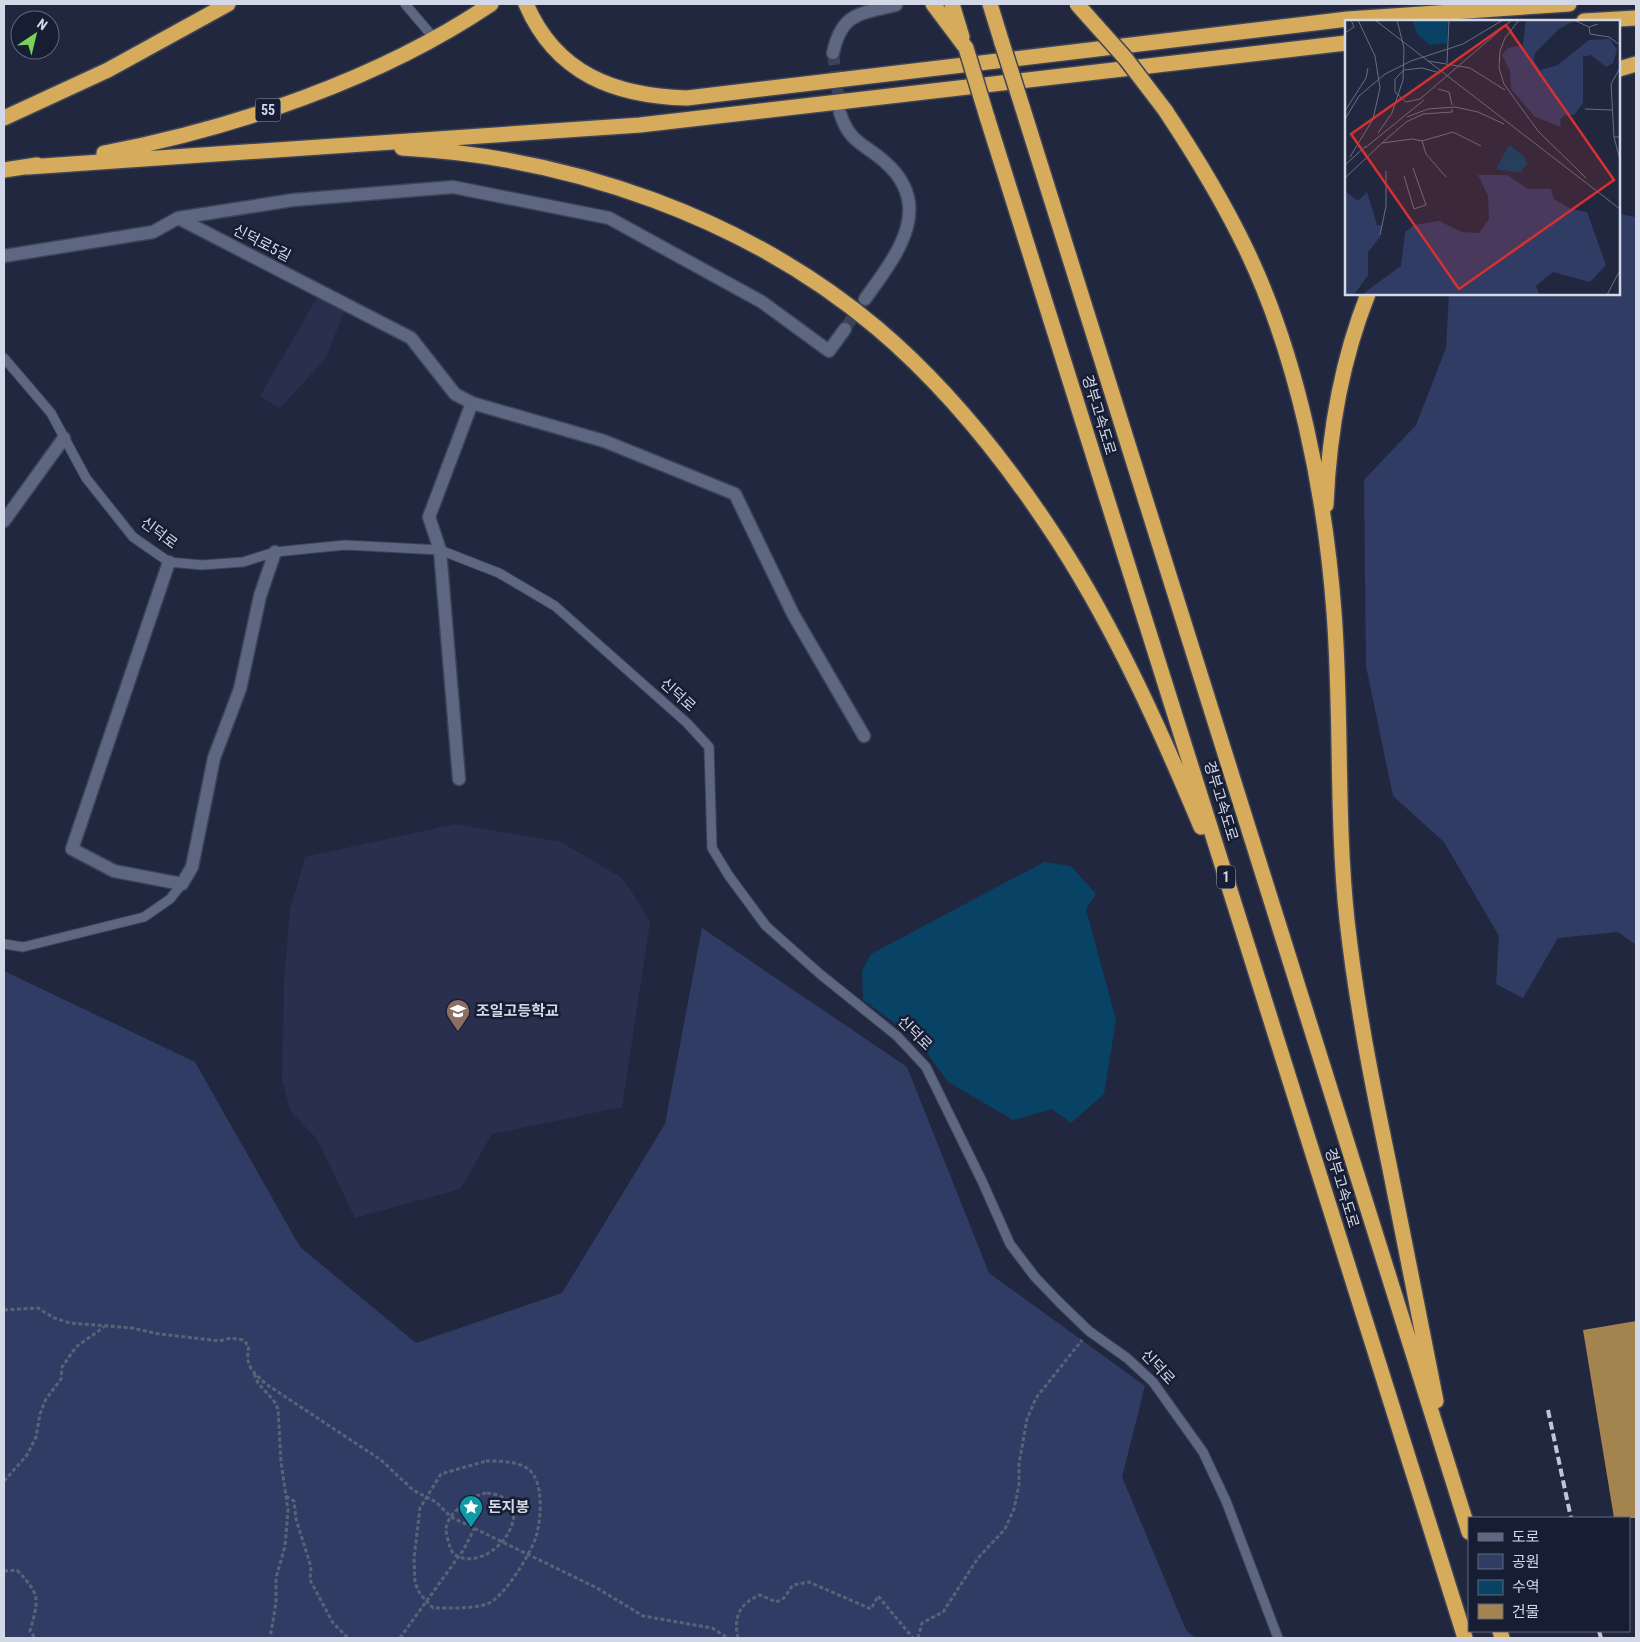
<svg xmlns="http://www.w3.org/2000/svg" width="1640" height="1642" font-family="'Roboto Condensed','Noto Sans KR',sans-serif">
	<rect width="100%" height="100%" fill="#21273e"/>
	<path fill="#28304e" d="M321,291L347,304L326,358L280,408L260,396Z
		M455,824L561,842L622,878L639,903L650,922L622,1107L492,1134L460,1189L355,1218L317,1139L291,1112L282,1080L284,983L290,910L305,857Z"/>
	<path fill="#313c65" d="M1619,214L1636,217V945L1618,932L1558,938L1523,998L1496,984L1499,936L1444,842L1393,796L1366,666L1364,480L1416,425L1446,348L1449,294H1619Z
		M702,928L907,1067L989,1273L1145,1386L1122,1477L1186,1630L1195,1638H4V971L195,1062L300,1247L416,1343L562,1293L665,1124Z"/>
	<path fill="#084265" d="M1044,862L1071,866L1096,894L1086,909L1116,1020L1104,1094L1071,1123L1052,1109L1013,1120L948,1082L917,1039L863,1000L862,971L871,954Z"/>
	<path fill="#a3834e" d="M1636,1321V1518H1614L1583,1330Z"/>
	<g fill="none" stroke-linecap="round" stroke-linejoin="round">
		<path stroke="#3c4257" stroke-width="12" stroke-dasharray="12 6" stroke-linecap="butt" d="M833,53L840,110
			M845,329L865,299"/>
		<g stroke="#3e4457" stroke-width="11">
			<path id="lane" d="M405,4L433,37
				M4,358L51,413L86,478L133,537L169,562L202,565L243,562L275,552L345,545L440,550L499,573L555,606L687,723L709,747L712,848L729,876L766,926L820,974L897,1036L926,1067L982,1181L1010,1244L1035,1277L1060,1303L1089,1331L1127,1358L1153,1382L1203,1452L1226,1501L1278,1638
				M4,944L23,947L144,917L170,899L182,884"/>
		</g>
		<g stroke="#3e4457" stroke-width="15">
			<path id="street" d="M833,53C842,12 860,14 896,5
				M840,113C850,144 864,143 885,162C936,207 896,256 865,299
				M178,218L293,200L453,187L609,218L762,302L829,351L845,329
				M4,256L153,232L178,218L411,338L455,394L472,403L604,441L735,494L793,614L864,736
				M4,521L64,438
				M169,562L72,849L114,871L182,884L192,867L214,758L240,689L260,596L275,552
				M459,779L440,550L429,517L472,403"/>
		</g>
		<g stroke="#3e4457" stroke-width="18">
			<path id="highway" d="M526,4C556,74 615,96 687,98L1348,19L1569,4
				M933,4L966,48
				M952,4L962,37
				M990,4L1002,43
				M1584,21L1636,18
				M1619,69L1636,64
				M1022,106L1469,1532
				M1165,110C1195,155 1223,201 1246,249C1298,357 1325,493 1334,612C1342,715 1336,817 1347,920C1356,1002 1372,1083 1389,1164C1405,1243 1420,1322 1436,1401
				M987,117L1465,1638
				M4,118L108,70L228,4
				M402,148C571,157 746,218 877,328C948,388 1008,464 1058,541C1116,631 1160,729 1201,827
				M104,153C235,128 380,79 491,4
				M28,167L640,125L1346,43
				M4,170L37,165
				M1326,505C1329,433 1341,362 1368,294
				M1500,1631L1502,1638"/>
		</g>
		<path stroke="#5c6276" stroke-width="3" stroke-dasharray="4 2.5" stroke-linecap="butt" d="M4,1310L38,1308L54,1318L70,1323L132,1328L159,1334L219,1341L231,1338L243,1340L249,1346C245,1366 251,1370 266,1384L381,1460L413,1490L436,1502L451,1517L597,1588L643,1616L712,1628L728,1638
			M254,1374L258,1383L274,1401L278,1409L281,1462L288,1510L285,1546L276,1578V1603L270,1638
			M486,1461C499,1461 516,1461 527,1468C545,1480 541,1520 536,1537C531,1553 503,1599 487,1604C471,1609 450,1608 433,1608L420,1594L415,1583L414,1558L420,1508L441,1474Z
			M4,1481L27,1455L36,1437L40,1414L46,1399L61,1379L62,1367L76,1347L104,1327
			M487,1493C492,1494 498,1494 502,1497C535,1513 491,1572 457,1556C452,1554 451,1549 449,1544C448,1540 446,1533 446,1529C447,1513 473,1494 487,1493Z
			M286,1496L294,1501L296,1519L311,1567L310,1580L333,1623L348,1638
			M4,1571L17,1570C41,1596 39,1598 30,1631L35,1638
			M400,1638L464,1549L474,1529
			M738,1638C733,1617 740,1603 760,1595L776,1602L784,1598L793,1585L809,1582L871,1609L878,1596L913,1638
			M918,1638L922,1623L943,1612L978,1558L1005,1529L1014,1509L1019,1485V1464L1027,1419L1036,1398L1082,1340"/>
		<use href="#lane" stroke="#5e6782" stroke-width="9"/>
		<use href="#street" stroke="#5e6782" stroke-width="12"/>
		<use href="#highway" stroke="#d6ab5b" stroke-width="15"/>
		<path stroke="#c0c6d5" stroke-width="4" stroke-dasharray="8 4" stroke-linecap="butt" d="M1548,1410L1571,1518
			M1599,1631L1601,1638"/>
		<g stroke="#3e4457" stroke-width="18" stroke-linecap="butt">
			<path id="highway-bridge" d="M1077,4L1126,59L1165,110
				M1002,43L1022,106
				M966,48L987,117"/>
		</g>
		<use href="#highway-bridge" stroke="#d6ab5b" stroke-width="15"/>
	</g>
	<defs>
		<g id="school-pin" transform="scale(1.25)"><path d="M0 17L-7.5 6A9.5 9.5 0 1 1 7.5 6Z" fill="#8d6e63" stroke="#171e34"/><path d="M0-5L7-2L0 1L-7-2ZM-4 1L0 2.5L4 1V4Q0 6-4 4Z" fill="#fff"/></g>
		<g id="sight-pin" transform="scale(1.25)"><path d="M0 17L-7.5 6A9.5 9.5 0 1 1 7.5 6Z" fill="#0f9aa8" stroke="#171e34"/><path d="M0-6L1.8-2.2L6-1.7L2.9 1.2L3.7 5.4L0 3.3L-3.7 5.4L-2.9 1.2L-6-1.7L-1.8-2.2Z" fill="#fff"/></g>
	</defs>
	<g fill-rule="evenodd">
		<use href="#school-pin" x="458" y="1011"/>
		<use href="#sight-pin" x="471" y="1507"/>
	</g>
	<g text-anchor="middle" stroke-width="5" stroke-linejoin="round" paint-order="stroke">
		<g fill="#171e34" stroke="#9ba0b1" stroke-width="1">
			<rect x="255.5" y="98.5" width="25" height="23" rx="4"/>
			<rect x="1217" y="865.5" width="18" height="23" rx="4"/>
		</g>
		<g font-size="14" font-weight="bold" fill="#d3d8e7">
			<text x="268" y="115">55</text>
			<text x="1226" y="882">1</text>
		</g>
		<g font-size="15" fill="#d3d8e7" stroke="#171e34">
			<text transform="translate(262 243) rotate(27)" y="5">신덕로5길</text>
			<text transform="translate(1099 415) rotate(73)" y="5">경부고속도로</text>
			<text transform="translate(159 533) rotate(37)" y="5">신덕로</text>
			<text transform="translate(678 695) rotate(42)" y="5">신덕로</text>
			<text transform="translate(1221 801) rotate(73)" y="5">경부고속도로</text>
			<text transform="translate(915 1033) rotate(45)" y="5">신덕로</text>
			<text transform="translate(1342 1188) rotate(73)" y="5">경부고속도로</text>
			<text transform="translate(1158 1367) rotate(47)" y="5">신덕로</text>
		</g>
		<g font-size="15" font-weight="bold" fill="#d3d8e7" stroke="#171e34" text-anchor="start">
			<text x="476" y="1016">조일고등학교</text>
			<text x="488" y="1512">돈지봉</text>
		</g>
	</g>
	<g transform="translate(1345 20)">
		<rect width="275" height="275" fill="#21273e"/>
		<path d="M181,0H246L227,2L214,9L190,33L189,41L195,50L213,45L244,20L265,19L272,30L268,43L261,47L246,35L238,37V83L229,95H220L215,99L216,107L190,97L166,69L165,51L157,35L163,28L178,25ZM133,155H162L183,169H206L209,179L226,189L242,192L261,245L245,262L208,252L191,266L195,275H16L56,246L60,212L69,205L94,201L117,212L134,213L144,199L143,176ZM0,171L13,181L22,172L32,205L37,206L35,217L23,232V255L9,275L0,273Z" fill="#313c65"/>
		<path d="M67,0H103L102,23L85,25L73,15ZM164,125L179,136L182,144L175,153L151,149Z" fill="#084265"/>
		<path fill="none" stroke="#686e82" stroke-width="1" d="M30,0L275,189M174,0L160,18L155,31L154,48L159,64L193,111L241,158M229,0L244,7M253,4L244,7L245,14L264,17L275,25M0,13L9,7L6,0M83,41L125,48L160,70M102,43L104,0M95,53L77,48L59,50L50,59V72L61,82L75,79L167,0M93,69L104,72L107,85M240,89L267,90M0,91L21,58L23,48M62,97L83,89L110,87L133,92L159,104M0,99L14,76L40,54L66,41L118,24L158,0M33,113L47,93L58,60L59,28L52,0M269,117L266,64L275,48M275,117H269L275,140M77,121L108,112L136,126M77,121L81,134L101,157M37,123L61,102L78,94L107,92V89M20,128L79,80M5,137L28,99L35,68L30,36L13,0M0,145L21,126M59,156L69,189L81,185L68,148M0,158L37,123L67,119L77,121M35,215L41,186V151M262,275L275,250"/>
		<path fill="#d63132" fill-opacity="0.15" stroke="#d63132" stroke-width="2.5" d="M161,5L269,160L114,269L6,114Z"/>
		<rect width="275" height="275" fill="none" stroke="#d3d8e7" stroke-width="2.5"/>
	</g>
	<rect width="1640" height="1642" fill="none" stroke="#d3d8e7" stroke-width="10"/>
	<rect x="1468" y="1517" width="162" height="115" fill="#171e34" stroke="#62687c"/>
	<rect x="1478" y="1533" width="25" height="8" fill="#5e6782" stroke="#62687c"/>
	<text x="1512" y="1542" font-size="15" fill="#d3d8e7">도로</text>
	<rect x="1478" y="1554" width="25" height="15" fill="#313c65" stroke="#62687c"/>
	<text x="1512" y="1567" font-size="15" fill="#d3d8e7">공원</text>
	<rect x="1478" y="1580" width="25" height="15" fill="#084265" stroke="#62687c"/>
	<text x="1512" y="1592" font-size="15" fill="#d3d8e7">수역</text>
	<rect x="1478" y="1604" width="25" height="15" fill="#a3834e" stroke="#62687c"/>
	<text x="1512" y="1617" font-size="15" fill="#d3d8e7">건물</text>
	<g transform="translate(35 35) rotate(35)"><circle r="24" fill="#171e34" stroke="#62687c"/>
	<path d="M0-4L9 19L0 12L-9 19Z" fill="#79d157"/>
	<text y="-8" font-size="14" font-weight="bold" text-anchor="middle" fill="#d3d8e7">N</text>
	</g>
</svg>
